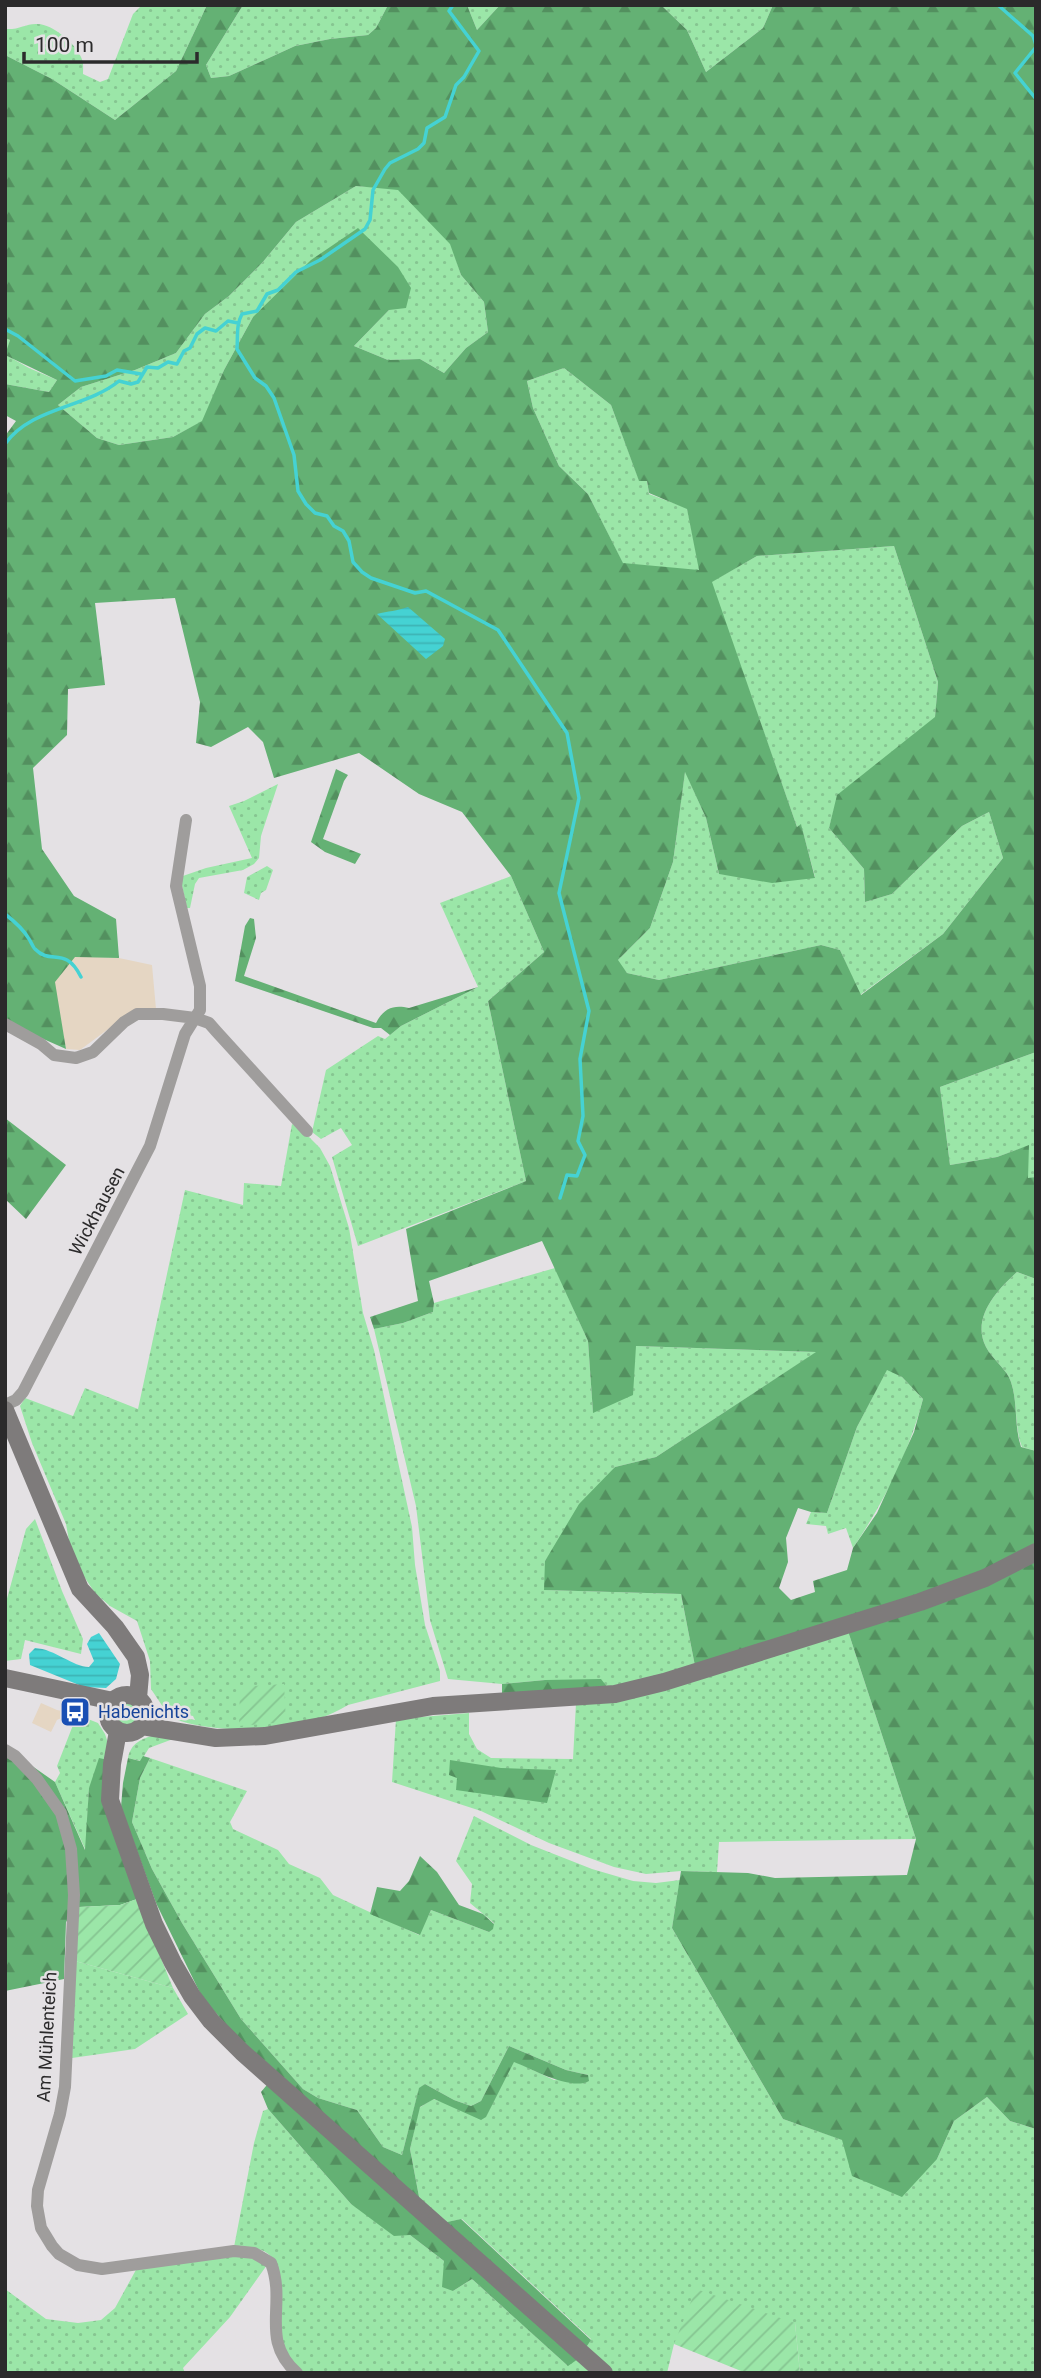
<svg xmlns="http://www.w3.org/2000/svg" width="1041" height="2378" font-family="Roboto,sans-serif">
	<defs>
		<pattern id="grass-dots" width="8" height="8" patternUnits="userSpaceOnUse" patternTransform="scale(1.75)"><rect width="8" height="8" fill="#9be6a8"/><path d="M2 2h.1M6 6h.1" fill="none" stroke="#86c591" stroke-width="1.8" stroke-linecap="round"/></pattern>
		<pattern id="forest-firs" width="22" height="20" patternUnits="userSpaceOnUse" patternTransform="scale(1.75)"><rect width="22" height="20" fill="#64b174"/><path d="M5 1l3.5 6h-7zM16 11l3.5 6h-7z" fill="#53905f"/></pattern>
		<pattern id="garden-furrows" width="10" height="10" patternUnits="userSpaceOnUse" patternTransform="scale(1.75)"><rect width="10" height="10" fill="#9be6a8"/><path d="M-1 1l2-2M0 10L10 0M9 11l2-2" fill="none" stroke="#86c591"/></pattern>
		<pattern id="water-rules" width="6" height="5" patternUnits="userSpaceOnUse" patternTransform="scale(1.75)"><rect width="6" height="5" fill="#45d2d3"/><path d="M0 2.5h6" fill="none" stroke="#3db4b5"/></pattern>
	</defs>
	<rect width="100%" height="100%" fill="#e4e1e4"/>
	<path fill="#e5d6c3" d="M75,956L119,958L152,965L156,1009L134,1010L80,1050L66,1049L54,982Z
		M41,1703L57,1710L72,1713L57,1720L51,1732L32,1723Z"/>
	<path fill="url(#grass-dots)" d="M142,5H207L176,71L115,120L52,79L5,55V29C20,30 26,23 38,24C52,24 76,44 81,57C84,63 83,68 83,74L100,82L108,79L133,14Z
		M243,5H388L376,28L368,35L330,39L295,46L229,76L211,78L206,65Z
		M467,5H500L477,30Z
		M661,5H773L763,28L706,72L687,30Z
		M356,186L398,189L451,244L461,275L484,302L488,332L466,348L444,373L420,359L388,360L354,346L389,310L253,317L224,370L203,421L173,437L119,445L97,438L58,405L81,387L135,370L176,353L205,314L229,296L262,263L296,222Z
		M5,338L10,340L6,355L29,368L57,380L49,392L5,384Z
		M564,368L611,405L639,480L647,481L649,494L687,508L700,571L623,564L588,494L559,466L533,408L527,381Z
		M894,546L938,682L935,718L838,795L829,828L864,869L865,902L892,894L962,826L989,812L1003,858L943,934L860,995L840,950L821,945L659,980L627,973L617,961L650,928L673,862L685,771L706,818L719,874L815,877L801,825L797,827L711,582L757,556Z
		M278,784L261,836L259,858L254,864L243,870L199,878L195,884L190,908H187L180,877L206,868L252,858L229,806L244,801Z
		M267,866L273,870L266,890L261,893L259,900L244,893L247,877Z
		M511,876L544,952L488,1001L526,1181L358,1246L332,1157L352,1145L341,1128L321,1139L312,1132L326,1070L378,1036L385,1039L401,1026L478,987L440,903Z
		M1036,1052V1177L1028,1179V1146L997,1157L950,1165L940,1087Z
		M292,1124L301,1129L320,1148L330,1166L349,1228L363,1313L374,1350L412,1527L415,1565L425,1625L440,1671V1681L348,1705C330,1716 305,1725 285,1728C253,1732 194,1730 165,1715L195,1720L193,1716L165,1710L151,1689L150,1661L137,1621L110,1606L95,1593L81,1572L70,1546L66,1524L32,1443L20,1406L25,1398L73,1416L85,1388L138,1409L185,1190L243,1205L244,1183L281,1186Z
		M555,1268L588,1341L593,1412L636,1346L817,1352L656,1457L615,1467L545,1561V1590L681,1594L695,1666L608,1688L545,1680L502,1684L448,1679L430,1620L416,1506L374,1329L403,1323L433,1312L434,1303Z
		M1017,1272L1036,1279V1451L1022,1447C1014,1426 1018,1403 1011,1382C1007,1369 992,1359 986,1347C971,1318 997,1290 1017,1272Z
		M887,1369L902,1377L923,1399C909,1453 884,1502 853,1548L846,1528L828,1534L826,1526L806,1524L811,1512L827,1513L857,1427Z
		M35,1519L62,1591L83,1639L81,1654L25,1640L21,1659L5,1661V1606L26,1529Z
		M848,1631L916,1839L719,1842L717,1872L681,1871L646,1874L614,1867L549,1843L481,1811L392,1782L396,1719L469,1713V1734L477,1749L491,1758L573,1759L576,1703Z
		M116 1713a12 12 0 1 1 24 0a12 12 0 1 1-24 0Z
		M83,1717L98,1723L105,1734L109,1746L108,1760L89,1788L86,1851L55,1782L60,1773L57,1766L75,1720Z
		M155,1735L173,1739L149,1748L141,1761L128,1758C131,1743 141,1739 155,1735Z
		M150,1758L247,1791L230,1822L233,1829L278,1850L289,1864L320,1878L333,1895L419,1935L431,1910L489,1932L494,1923L470,1903L472,1884L456,1861L474,1816L531,1845L592,1869L633,1881L656,1883L680,1880L672,1928L783,2119L843,2140L937,2159L954,2121L987,2097L1010,2121L1036,2129V2373H800L795,2323L674,2344L667,2373H614L585,2347L591,2339L462,2219L447,2222L420,2202L410,2149L419,2108L433,2099L486,2116L514,2061L554,2080L588,2075L566,2070L509,2046L481,2101L471,2106L454,2100L425,2084L419,2089L402,2155L383,2147L357,2110L318,2098L303,2089L241,2019L182,1923L152,1869L132,1822L140,1778Z
		M75,1961L173,1988L188,2014L135,2049L72,2058Z
		M268,2109L351,2204L410,2235L444,2261L453,2291L472,2279L567,2365L578,2359L594,2373H305C296,2365 283,2355 281,2343C276,2319 293,2261 261,2250C253,2248 243,2248 234,2247L254,2143L263,2111Z
		M234,2256L252,2257L267,2265L230,2317L183,2368L185,2373H5V2289L46,2319L78,2323L101,2320L115,2308L137,2268Z"/>
	<path fill="url(#forest-firs)" fill-rule="evenodd" d="M207,5H243L206,65L211,78L229,76L295,46L330,39L368,35L376,28L388,5H467L477,30L500,5H661L687,30L706,72L763,28L773,5H1036V1052L940,1087L950,1165L997,1157L1029,1145L1028,1178L1036,1177V1279L1017,1272C997,1290 971,1318 986,1347C992,1359 1007,1369 1011,1382C1018,1403 1014,1426 1021,1447L1036,1451V1544L961,1583L695,1666L681,1594L544,1590L545,1561L579,1504L615,1467L656,1457L816,1352L636,1346L633,1395L593,1413L588,1341L542,1241L429,1281L434,1303L433,1312L403,1323L374,1329L370,1317L418,1301L406,1229L526,1181L488,1001L544,952L511,876L462,812L419,794L359,753L274,778L263,742L248,727L211,747L196,743L200,702L175,598L95,603L105,685L68,689L67,735L33,768L42,849L74,896L116,919L119,958L75,957L55,982L66,1049L5,1022V436L16,421L5,415V384L49,392L57,380L5,355L10,340L5,338V55L52,79L115,120L176,71ZM356,186L398,190L450,244L461,275L484,302L488,332L466,348L444,373L420,359L388,360L354,346L389,310L406,308L411,288L398,267L358,228L311,260L253,317L224,370L202,421L173,437L119,445L97,438L58,405L81,387L135,370L176,353L205,314L229,296L262,263L296,222ZM564,368L611,405L639,481H647L649,493L687,509L699,570L623,563L588,494L559,466L533,408L527,381ZM894,546L938,682L935,717L837,795L829,828L864,869L865,902L892,894L962,826L989,812L1003,858L943,934L861,995L840,950L821,945L659,980L627,973L618,960L650,928L673,862L685,772L706,818L719,874L772,883L815,878L801,824L797,827L712,582L757,556ZM887,1370L902,1377L923,1399L914,1432L877,1513L853,1548L847,1570L813,1581L815,1592L791,1600L779,1588L788,1562L786,1538L798,1508L811,1512L827,1513L857,1427Z
		M336,769L348,775L344,781L323,839L361,854L355,864L325,852L311,842Z
		M250,918L254,919L256,938L244,976L376,1023C383,1009 393,1004 409,1008L478,987L401,1026L390,1035L381,1028H373L235,981L245,926Z
		M5,1118L66,1165L26,1219L5,1199Z
		M1036,1559V2129L1010,2121L987,2097L954,2121L937,2159L902,2197L852,2176L842,2140L783,2119L672,1928L681,1871L748,1873L775,1878L907,1875L916,1839L848,1631Z
		M601,1679L608,1688L502,1696V1684L545,1680Z
		M5,1747L55,1782L85,1850L89,1788L99,1758L108,1760L137,1899L120,1905L79,1907L66,1922L64,1979L5,1991Z
		M143,1756L150,1758L140,1778L132,1822L152,1869L182,1923L241,2019L303,2089L318,2098L357,2110L383,2147L402,2155L419,2088L425,2084L454,2100L471,2106L481,2101L509,2046L566,2070L588,2075L589,2081C571,2091 532,2069 514,2062L486,2117L481,2120L434,2099L420,2107L410,2149L420,2202L447,2222L461,2219L591,2340L578,2359L568,2366L472,2279L453,2291L442,2287L444,2261L410,2235L394,2236L351,2204L268,2109L261,2092L276,2074L241,2042L202,1997L156,1903L121,1807L123,1783L128,1758L140,1761Z
		M450,1760L501,1768L556,1770L547,1803L456,1790L457,1778L449,1775Z
		M420,1856L437,1872L459,1905L483,1914L494,1924L493,1929L489,1932L431,1910L420,1935L370,1914L377,1887L400,1891L409,1881Z"/>
	<path fill="url(#garden-furrows)" d="M284,1684L286,1722L239,1726L240,1687Z
		M137,1899L173,1988L75,1961L79,1907L120,1905Z
		M696,2289L795,2323L800,2373H746L674,2344Z"/>
	<path fill="url(#water-rules)" d="M408,607L445,639L443,646L426,659L377,614C388,611 397,611 408,607Z
		M99,1633L120,1664L116,1679L106,1688L84,1687L30,1665L29,1654L35,1648C55,1649 73,1667 89,1667L94,1661L87,1644L91,1637Z"/>
	<g fill="none" stroke-linecap="round" stroke-linejoin="round">
		<path stroke="#45d2d3" stroke-width="3.5" d="M453,5L449,11L479,51L464,77L456,85L445,117L427,128L424,143L418,149L390,163L385,169L373,190L370,220L365,229L320,260L296,272L278,290L267,294L257,311L242,314C236,325 238,336 237,349L255,378L266,386L274,398L294,455L298,491L306,504L315,513L327,516L334,526L343,531L349,541L353,562L362,572L371,578L415,593L426,591L498,630L567,733L579,798L559,893L589,1011L580,1059L583,1116L578,1141L585,1155L577,1176L567,1175L560,1198
			M998,5L1033,36L1036,45
			M1036,47L1015,73L1036,99
			M5,329L18,336L75,381L106,376L117,370L141,374
			M5,444C31,407 86,408 119,381L131,384L138,382L147,367L158,368L168,362L177,364L184,351L190,348L197,334L205,328L216,331L228,321L238,323
			M5,914C14,921 24,930 29,939C30,940 34,949 35,949C51,966 65,945 81,977"/>
		<path stroke="#9f9d9c" stroke-width="12" d="M5,1024L41,1044L54,1055L76,1058L93,1052L124,1022L137,1014H163L195,1018L209,1023L216,1031L307,1131
			M5,1405L16,1400L23,1392L150,1146L185,1034L200,1010V986L176,886L186,820
			M5,1750L15,1756L37,1779L61,1813L71,1849L74,1895L65,2087L60,2114L38,2190L37,2206L41,2228L52,2246L59,2254L78,2265L102,2269L234,2251L254,2253L271,2263C287,2305 259,2339 297,2373"/>
		<path stroke="#7e7b7b" stroke-width="18" d="M5,1410L80,1589L115,1627L136,1657L140,1675L138,1698
			M5,1678L113,1701
			M108 1714a19 19 0 1 1 38 0a19 19 0 1 1-38 0Z
			M142,1726L216,1738L265,1736L433,1706L615,1694L664,1682L920,1602L985,1578L1036,1552
			M118,1731L112,1764L110,1800L154,1924L173,1963L192,1996L211,2021L242,2052L604,2373"/>
	</g>
	<defs>
		<g id="bus-square" transform="scale(1.575)"><rect x="-9" y="-9" width="18" height="18" rx="4" fill="#1a4fb4" stroke="#e4e1e4"/><path d="M-5-6H5V4H4V6H2V4H-2V6H-4V4H-5ZM-3.5-4V0h7V-4ZM-3.5 1.2v1.5H-2V1.2ZM2 1.2v1.5H3.5V1.2Z" fill="#fff"/></g>
	</defs>
	<g fill-rule="evenodd">
		<use href="#bus-square" x="75" y="1712"/>
	</g>
	<g text-anchor="middle" stroke-width="5" stroke-linejoin="round" paint-order="stroke">
		<g font-size="18" fill="#2b2a2b" stroke="#e4e1e4">
			<text transform="translate(97 1211) rotate(-62)" y="6">Wickhausen</text>
			<text transform="translate(47 2037) rotate(-87)" y="6">Am Mühlenteich</text>
		</g>
		<g font-size="18" fill="#164399" stroke="#e4e1e4" text-anchor="start">
			<text x="98" y="1718">Habenichts</text>
		</g>
	</g>
	<rect width="1041" height="2378" fill="none" stroke="#2b2a2b" stroke-width="14"/>
	<path d="M24 52v10h173v-10" fill="none" stroke="#2b2a2b" stroke-width="3.5"/>
	<text x="35" y="52" font-size="21" fill="#2b2a2b" stroke="#e4e1e4" stroke-width="5" paint-order="stroke">100 m</text>
</svg>
